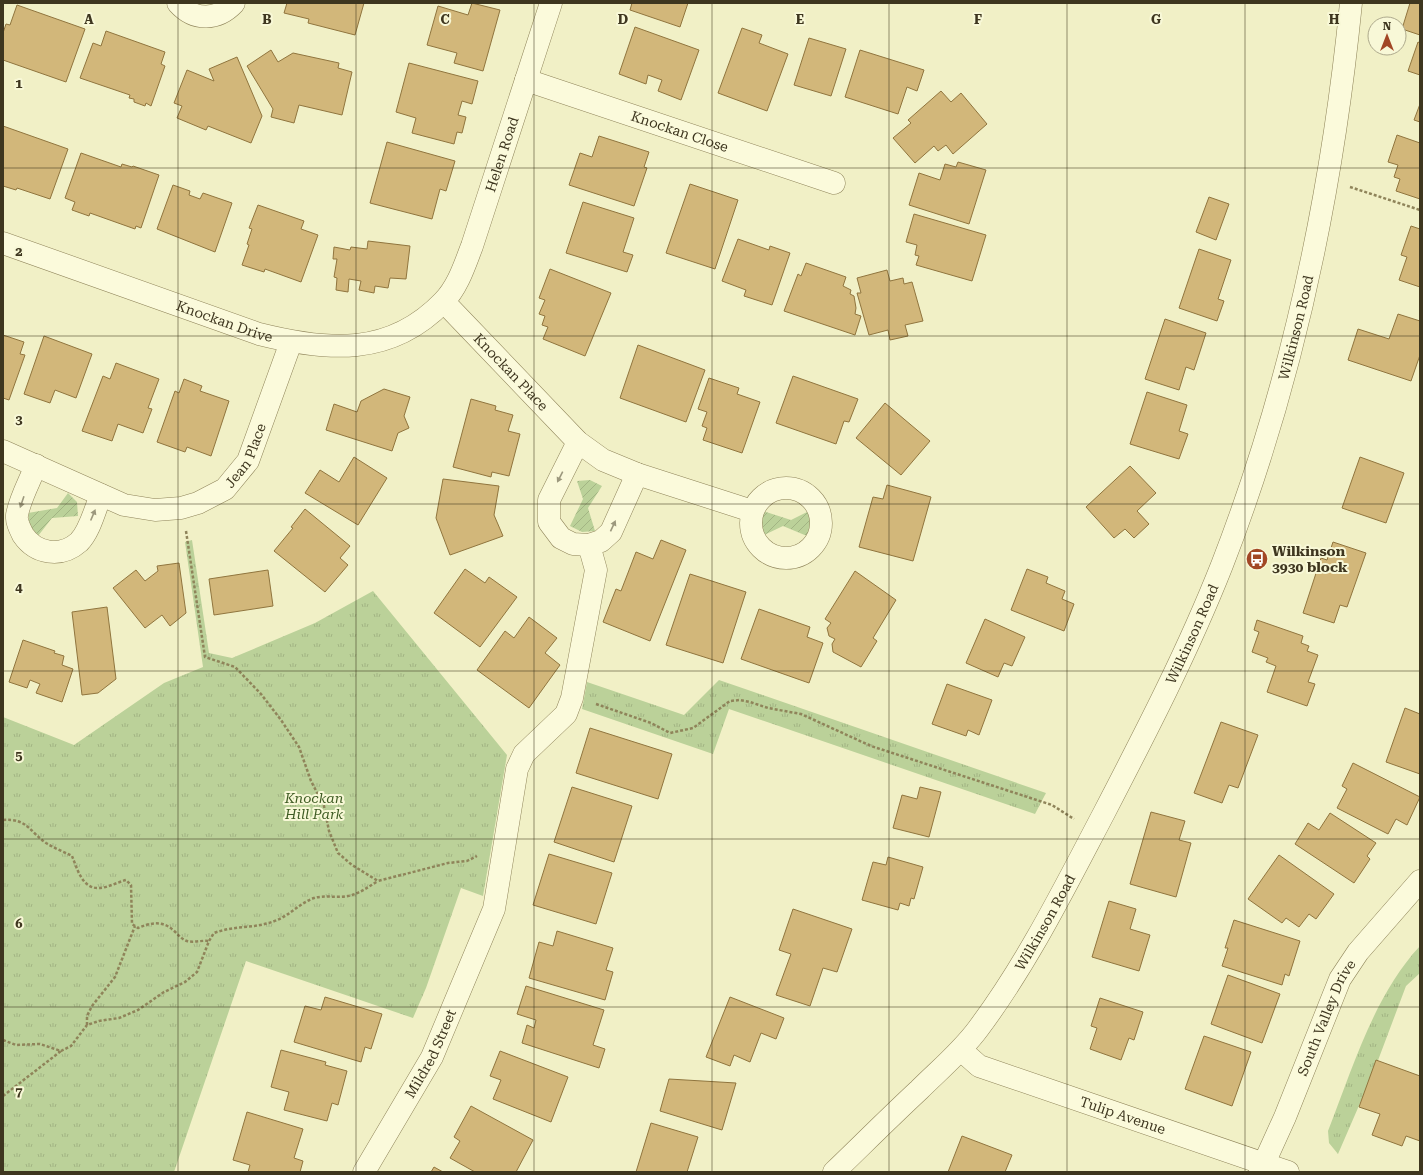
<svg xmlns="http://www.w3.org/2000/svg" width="1423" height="1175" font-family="'Roboto Serif',serif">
	<defs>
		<pattern id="park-tufts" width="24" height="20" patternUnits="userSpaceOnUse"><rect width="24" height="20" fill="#bbd199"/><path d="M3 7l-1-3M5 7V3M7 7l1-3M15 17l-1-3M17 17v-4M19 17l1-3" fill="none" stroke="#a2b483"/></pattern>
		<pattern id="garden-furrows" width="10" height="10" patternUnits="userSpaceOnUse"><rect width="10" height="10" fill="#bbd199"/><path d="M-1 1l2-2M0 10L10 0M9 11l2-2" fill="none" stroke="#a2b483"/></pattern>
	</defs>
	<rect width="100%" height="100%" fill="#f1f0c6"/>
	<path fill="url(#park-tufts)" d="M192,540L209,653L232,658L315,623L373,591L507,755L483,896L461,888L426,988L413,1018L246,961L174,1172H3V717L74,745L164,683L203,667L185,542Z
		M719,680L1046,793L1035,814L729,709L713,754L582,709L587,682L684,715Z
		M1420,946V973L1406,986L1374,1071L1338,1154L1329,1143L1328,1131C1352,1070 1374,995 1420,946Z"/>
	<path fill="url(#garden-furrows)" d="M590,480L602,486L588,508L595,531L582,532L570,526L583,499L577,481Z
		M68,493L77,502L78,516L52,518L38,536L30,526L28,513L57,508Z
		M763,511L791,520L809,511L812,524L807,536L783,526L762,536L759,524Z"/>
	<path fill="#d2b77a" stroke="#90753e" d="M287,3H364L355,35L308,23L309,19L284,13Z
		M472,3L500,10L483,71L454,63L457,53L427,45L438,6L468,15Z
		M632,3H688L680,27L630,10Z
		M1410,3H1420V35L1402,29Z
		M17,5L85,29L66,82L3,60V33L6,24L10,25Z
		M635,27L699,50L681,100L658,91L662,80L648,75L646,84L619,74Z
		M742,28L762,35L759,43L788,54L767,111L718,93Z
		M106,31L165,52L161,64L165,66L151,106L146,103L145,106L134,102V99L129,98L130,95L80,78L93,43L101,46Z
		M809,38L846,49L831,96L794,85Z
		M1418,42L1420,43V75L1408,71Z
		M271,50L278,62L293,53L339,63L338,68L352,72L342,115L299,105L294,123L271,117L273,109L247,66Z
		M860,50L924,70L917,91L907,87L898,114L845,97Z
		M237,57L262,116L251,143L208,126L206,130L177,118L182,106L174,103L187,70L214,81L209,69Z
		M409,63L478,81L472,104L462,101L458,115L466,117L462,133L457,132L454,144L412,133L416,118L396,112Z
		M941,91L951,102L961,93L987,124L953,154L946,145L938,151L934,146L915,163L893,138L911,123L908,120Z
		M1420,104V122L1414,120Z
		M3,126L68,149L50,199L17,188L16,190L3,186Z
		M1397,135L1420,143V199L1396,191L1400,179L1394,177L1398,165L1388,162Z
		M599,136L649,152L644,167L647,168L634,206L569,185L580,153L592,157Z
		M387,142L455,161L446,191L440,189L432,219L370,203Z
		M81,153L121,167L122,164L132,167L133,166L159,175L141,228L136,226L135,229L90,213L89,216L72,210L75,202L65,198Z
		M958,162L986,170L969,224L909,205L919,173L940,180L945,164L956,167Z
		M690,184L738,200L715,269L666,253Z
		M173,185L190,191L189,195L200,199L203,193L232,203L215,252L157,229Z
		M1209,197L1229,204L1216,240L1196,232Z
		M583,202L634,218L623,252L633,255L627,272L566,253Z
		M258,205L304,221L301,229L318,235L301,282L265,269L264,272L242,265L249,245L247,244L252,229L249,228Z
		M914,214L986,235L972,281L916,265L919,256L915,255L917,245L906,242Z
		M1411,226L1420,229V287L1399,280L1407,257L1401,255Z
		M738,239L769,250L770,246L790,253L772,305L744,296L746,290L722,281Z
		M368,241L410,246L406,279L390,278L388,288L375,286L374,293L359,290L361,281L349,279L348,292L336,290L337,278L334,277L337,259H333L334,247L350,250L351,247L367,249Z
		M1199,249L1231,260L1218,299L1224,301L1217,321L1179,308Z
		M806,263L846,277L843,286L851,290L850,294L854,296L856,308L855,314L861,316L855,335L784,311L798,274L801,276Z
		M550,269L611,293L585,356L543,339L548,327L542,325L545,316L539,314L545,300L539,298Z
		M887,270L890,281L903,278L904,284L912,282L923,321L905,325L908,336L890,340L888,330L869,335L857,293H861L857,278Z
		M1398,314L1420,321V355L1411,381L1348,360L1358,329L1389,339Z
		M1165,319L1206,333L1194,370L1186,367L1179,390L1145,379Z
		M3,335L24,342L20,354L25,355L9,400L3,398Z
		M44,336L92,354L76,398L55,390L50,403L24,394Z
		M638,345L705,370L686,422L620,398Z
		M116,363L159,379L148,408L152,409L143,433L118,424L112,441L82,431L103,376L110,379Z
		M793,376L858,399L849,422L844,421L836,444L776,423Z
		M709,378L739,388L737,394L760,402L742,453L703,440L707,428L702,426L707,412L698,409Z
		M184,379L202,386L200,391L229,401L211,456L187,447L185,452L157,442L175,391L179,393Z
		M384,389L410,397L404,416L409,428L398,433L392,451L326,430L334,404L357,412L361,401Z
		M1147,392L1187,405L1179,431L1188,434L1179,459L1130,444Z
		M471,399L496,406L495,410L513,415L508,431L520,434L509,476L492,472L491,477L453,467Z
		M885,403L930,441L901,475L856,438Z
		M354,457L387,478L358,525L305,493L320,470L339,482Z
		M1360,457L1404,473L1386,523L1342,508Z
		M1130,466L1156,493L1137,511L1149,524L1134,538L1125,529L1114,538L1086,507Z
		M443,479L499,486L494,515L503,536L450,555L436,518Z
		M887,485L931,497L913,561L859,547L873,497L883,499Z
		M305,509L350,546L340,558L348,565L325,592L274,551L293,528L291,527Z
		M661,540L686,550L650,641L603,622L616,589L621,591L636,552L653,559Z
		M1333,542L1366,553L1347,607L1340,605L1334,623L1303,613L1321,558L1327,560Z
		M179,563L186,613L170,626L162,615L145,628L113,588L136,570L145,581L158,571L157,566Z
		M465,569L485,583L489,577L517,597L480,647L434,613Z
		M1027,569L1048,577L1046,583L1065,591L1062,599L1074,604L1064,631L1011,610Z
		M268,570L273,606L214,615L209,579Z
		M855,571L896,600L873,638L877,641L861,667L833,652L832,644L835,639L829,636L827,628L831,623L825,619Z
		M690,574L746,592L723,663L666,645Z
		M107,607L116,679L98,693L82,695L72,612Z
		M759,609L810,627L807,637L823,643L809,683L741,659Z
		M529,617L557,638L545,653L560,665L529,708L477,670L505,631L514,638Z
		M985,619L1025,637L1012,666L1004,663L998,677L966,663Z
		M1257,620L1303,636L1301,643L1309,646L1307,651L1318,655L1308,682L1315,684L1307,706L1267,692L1276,666L1266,662L1268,658L1252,652L1259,632L1254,630Z
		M23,640L55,651L54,653L64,656L62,665L73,669L62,702L36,693L40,684L30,680L27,688L9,682Z
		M947,684L992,700L979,735L968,730L966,736L932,724Z
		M1405,708L1420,714V774L1386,762Z
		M1221,722L1258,735L1238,788L1229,785L1222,803L1194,793Z
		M590,728L672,754L658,799L576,773Z
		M1353,763L1420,797L1407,825L1396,819L1388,834L1337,808L1347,789L1342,786Z
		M572,787L632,806L614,862L554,842Z
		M920,787L941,792L929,837L893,828L902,795L917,799Z
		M1151,812L1185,821L1179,840L1191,843L1176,897L1130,884Z
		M1330,813L1376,843L1367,856L1370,859L1354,883L1295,844L1308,823L1319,830Z
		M549,854L612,873L596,924L533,905Z
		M1279,855L1334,894L1316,919L1309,914L1299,927L1286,918L1282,923L1248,899Z
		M888,857L923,867L914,899L911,898L909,906L900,903L898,910L862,900L873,862L886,865Z
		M1109,901L1136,909L1130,929L1150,935L1139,971L1092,957Z
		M793,909L852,929L837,972L823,968L810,1006L776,995L791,954L779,950Z
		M1234,920L1300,941L1289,976L1285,974L1282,985L1222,966L1228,948H1225Z
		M557,931L613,948L606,970L613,972L605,1000L529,978L539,942L553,946Z
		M1228,975L1280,994L1262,1043L1211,1024Z
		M526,986L604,1010L593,1045L605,1049L599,1068L522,1043L527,1025L534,1028L536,1020L517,1014Z
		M325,997L382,1014L371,1049L365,1047L361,1062L294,1042L305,1006L321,1010Z
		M730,997L784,1018L776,1039L761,1033L750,1062L734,1055L730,1066L706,1057Z
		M1100,998L1143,1012L1134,1040L1129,1038L1121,1060L1090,1049L1097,1028L1091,1026Z
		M1204,1036L1251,1052L1232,1106L1185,1089Z
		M281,1050L326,1062L325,1065L347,1071L338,1105L332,1103L327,1121L284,1110L289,1092L271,1087Z
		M500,1051L568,1077L551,1122L493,1099L501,1080L490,1076Z
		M1376,1060L1420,1076V1141L1406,1136L1402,1146L1372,1135L1380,1114L1359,1107Z
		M669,1079L736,1083L722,1130L660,1111Z
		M471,1106L533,1140L516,1172H475L450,1158L460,1141L454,1137Z
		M247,1112L303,1129L294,1158L303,1161L300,1172H248L250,1165L233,1160Z
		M651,1123L698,1137L687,1172H636Z
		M962,1136L1012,1155L1005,1172H948Z
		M434,1167L443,1172H431Z"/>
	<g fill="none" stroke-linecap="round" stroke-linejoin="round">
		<g stroke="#8f845a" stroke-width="23">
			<g id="minor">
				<path d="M178,3C195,22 218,20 234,3"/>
				<path id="s1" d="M526,80L834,183"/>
				<path id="s2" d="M3,243L259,334C327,351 390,357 443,302C458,287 465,264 472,246L551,3"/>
				<path id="s3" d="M444,302L578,442L603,460L637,474L752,511"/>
				<path d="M578,442L549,500V522L561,538L573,544L589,545L601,541L611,532L637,474"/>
				<path id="s4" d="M3,451L124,505L155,510L181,508L198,503L225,489L248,461L291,342"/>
				<path d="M36,465C30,481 20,498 17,515C16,521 20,529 23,535C36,554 61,558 79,542C90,531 95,509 101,495"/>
				<circle cx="786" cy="523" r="35"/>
				<path id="s5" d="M961,1050L979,1066L1288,1172"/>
				<path id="s6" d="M364,1172L432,1057L494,909L517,769L524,754L566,714L572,698L596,570L589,545"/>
				<path id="s7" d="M834,1172C862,1145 890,1117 919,1090C939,1070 961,1052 978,1029C1028,962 1065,887 1104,813C1146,732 1188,651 1222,565C1292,385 1332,194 1351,3"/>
				<path id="s8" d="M1260,1172L1285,1117L1340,979L1358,952L1420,881"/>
			</g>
		</g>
		<path stroke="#8f845a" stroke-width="2.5" stroke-dasharray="3 2" stroke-linecap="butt" d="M1350,187L1420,210
			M186,531L205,657L235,667L261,694L281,720L299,747L311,781L324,806L329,831L338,853L352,865L378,881L448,863L467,861L477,856
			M596,704L651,723L670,733L693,728L730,701L740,700L750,702L768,708L801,714L871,746L1052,805L1074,819
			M3,820C27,818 30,832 46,843C54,848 64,852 72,856C77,868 82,889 99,888C107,888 118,882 126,880L131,885L132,924L138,928C150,923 162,920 173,930C178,934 181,939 187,941C193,943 202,940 209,941
			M87,1025V1016L92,1006L115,977L135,926
			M3,1040L16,1045L40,1044L61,1051L71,1046L87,1025L99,1021L119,1018L138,1010L164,992L185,982L197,972L209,941L214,933C235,925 257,929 277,920C290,915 300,903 314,898C324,895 337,898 348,896C359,894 368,887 378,881
			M3,1096L61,1051"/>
		<use href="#minor" stroke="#fbfadb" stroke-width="22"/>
	</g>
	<defs><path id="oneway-solid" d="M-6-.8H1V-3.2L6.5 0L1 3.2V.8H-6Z"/></defs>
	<g fill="#9c987d">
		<use href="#oneway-solid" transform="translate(560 477) rotate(117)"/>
		<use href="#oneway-solid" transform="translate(22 502) rotate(109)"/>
		<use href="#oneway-solid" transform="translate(93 515) rotate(-67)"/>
		<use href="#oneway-solid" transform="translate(613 526) rotate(-65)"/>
	</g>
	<path fill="none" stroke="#3e361f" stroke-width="1" stroke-opacity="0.55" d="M178,3V1172M356,3V1172M534,3V1172M712,3V1172M889,3V1172M1067,3V1172M1245,3V1172M3,168H1420M3,336H1420M3,504H1420M3,671H1420M3,839H1420M3,1007H1420"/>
	<defs>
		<g id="bus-disc" transform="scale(1.15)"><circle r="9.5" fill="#a24725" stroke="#f8f8d7"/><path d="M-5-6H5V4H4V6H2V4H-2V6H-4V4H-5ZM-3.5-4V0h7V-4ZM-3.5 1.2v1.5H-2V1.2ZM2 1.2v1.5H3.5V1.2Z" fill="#fff"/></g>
	</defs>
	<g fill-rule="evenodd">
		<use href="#bus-disc" x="1257" y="559"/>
	</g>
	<g text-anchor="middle" stroke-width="4" stroke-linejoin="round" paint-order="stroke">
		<g font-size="14" fill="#3e361f" stroke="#f8f8d7">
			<text dy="5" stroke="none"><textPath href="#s1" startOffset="162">Knockan Close</textPath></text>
			<text dy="5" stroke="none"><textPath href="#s2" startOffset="629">Helen Road</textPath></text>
			<text dy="5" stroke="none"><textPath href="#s2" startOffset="235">Knockan Drive</textPath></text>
			<text dy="5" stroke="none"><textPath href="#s7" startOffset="977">Wilkinson Road</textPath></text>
			<text dy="5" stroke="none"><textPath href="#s3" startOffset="97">Knockan Place</textPath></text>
			<text dy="5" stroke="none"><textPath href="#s4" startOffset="278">Jean Place</textPath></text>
			<text dy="5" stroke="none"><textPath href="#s7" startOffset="653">Wilkinson Road</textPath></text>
			<text dy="5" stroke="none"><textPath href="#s7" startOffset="329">Wilkinson Road</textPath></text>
			<text dy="5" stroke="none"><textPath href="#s8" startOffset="168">South Valley Drive</textPath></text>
			<text dy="5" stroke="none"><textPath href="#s6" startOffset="136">Mildred Street</textPath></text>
			<text dy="5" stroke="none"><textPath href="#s5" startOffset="176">Tulip Avenue</textPath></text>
		</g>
		<g font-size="14" font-weight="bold" fill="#3e361f" stroke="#f8f8d7" text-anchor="start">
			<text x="1272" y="556">Wilkinson<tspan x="1272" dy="16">3930 block</tspan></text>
		</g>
		<g font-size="14" font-style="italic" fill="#3f5c24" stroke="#f8f8d7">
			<text x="314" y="803">Knockan<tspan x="314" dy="16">Hill Park</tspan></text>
		</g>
	</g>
	<g font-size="13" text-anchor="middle" font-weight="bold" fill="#3e361f" stroke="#f8f8d7" stroke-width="4" stroke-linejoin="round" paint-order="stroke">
		<text x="89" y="24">A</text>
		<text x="267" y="24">B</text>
		<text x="445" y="24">C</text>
		<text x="623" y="24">D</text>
		<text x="800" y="24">E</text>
		<text x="978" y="24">F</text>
		<text x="1156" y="24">G</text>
		<text x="1334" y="24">H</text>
		<text x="19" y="88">1</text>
		<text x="19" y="256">2</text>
		<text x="19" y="424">3</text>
		<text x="19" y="592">4</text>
		<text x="19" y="760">5</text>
		<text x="19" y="928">6</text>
		<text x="19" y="1096">7</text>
	</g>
	<rect width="1423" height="1175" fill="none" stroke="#3e361f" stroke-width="8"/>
	<g transform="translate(1387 36)"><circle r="19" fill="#f8f8d7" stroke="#aeaa8d"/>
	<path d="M0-3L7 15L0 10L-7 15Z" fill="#a24725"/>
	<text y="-6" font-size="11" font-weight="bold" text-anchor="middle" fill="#3e361f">N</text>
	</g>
</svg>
